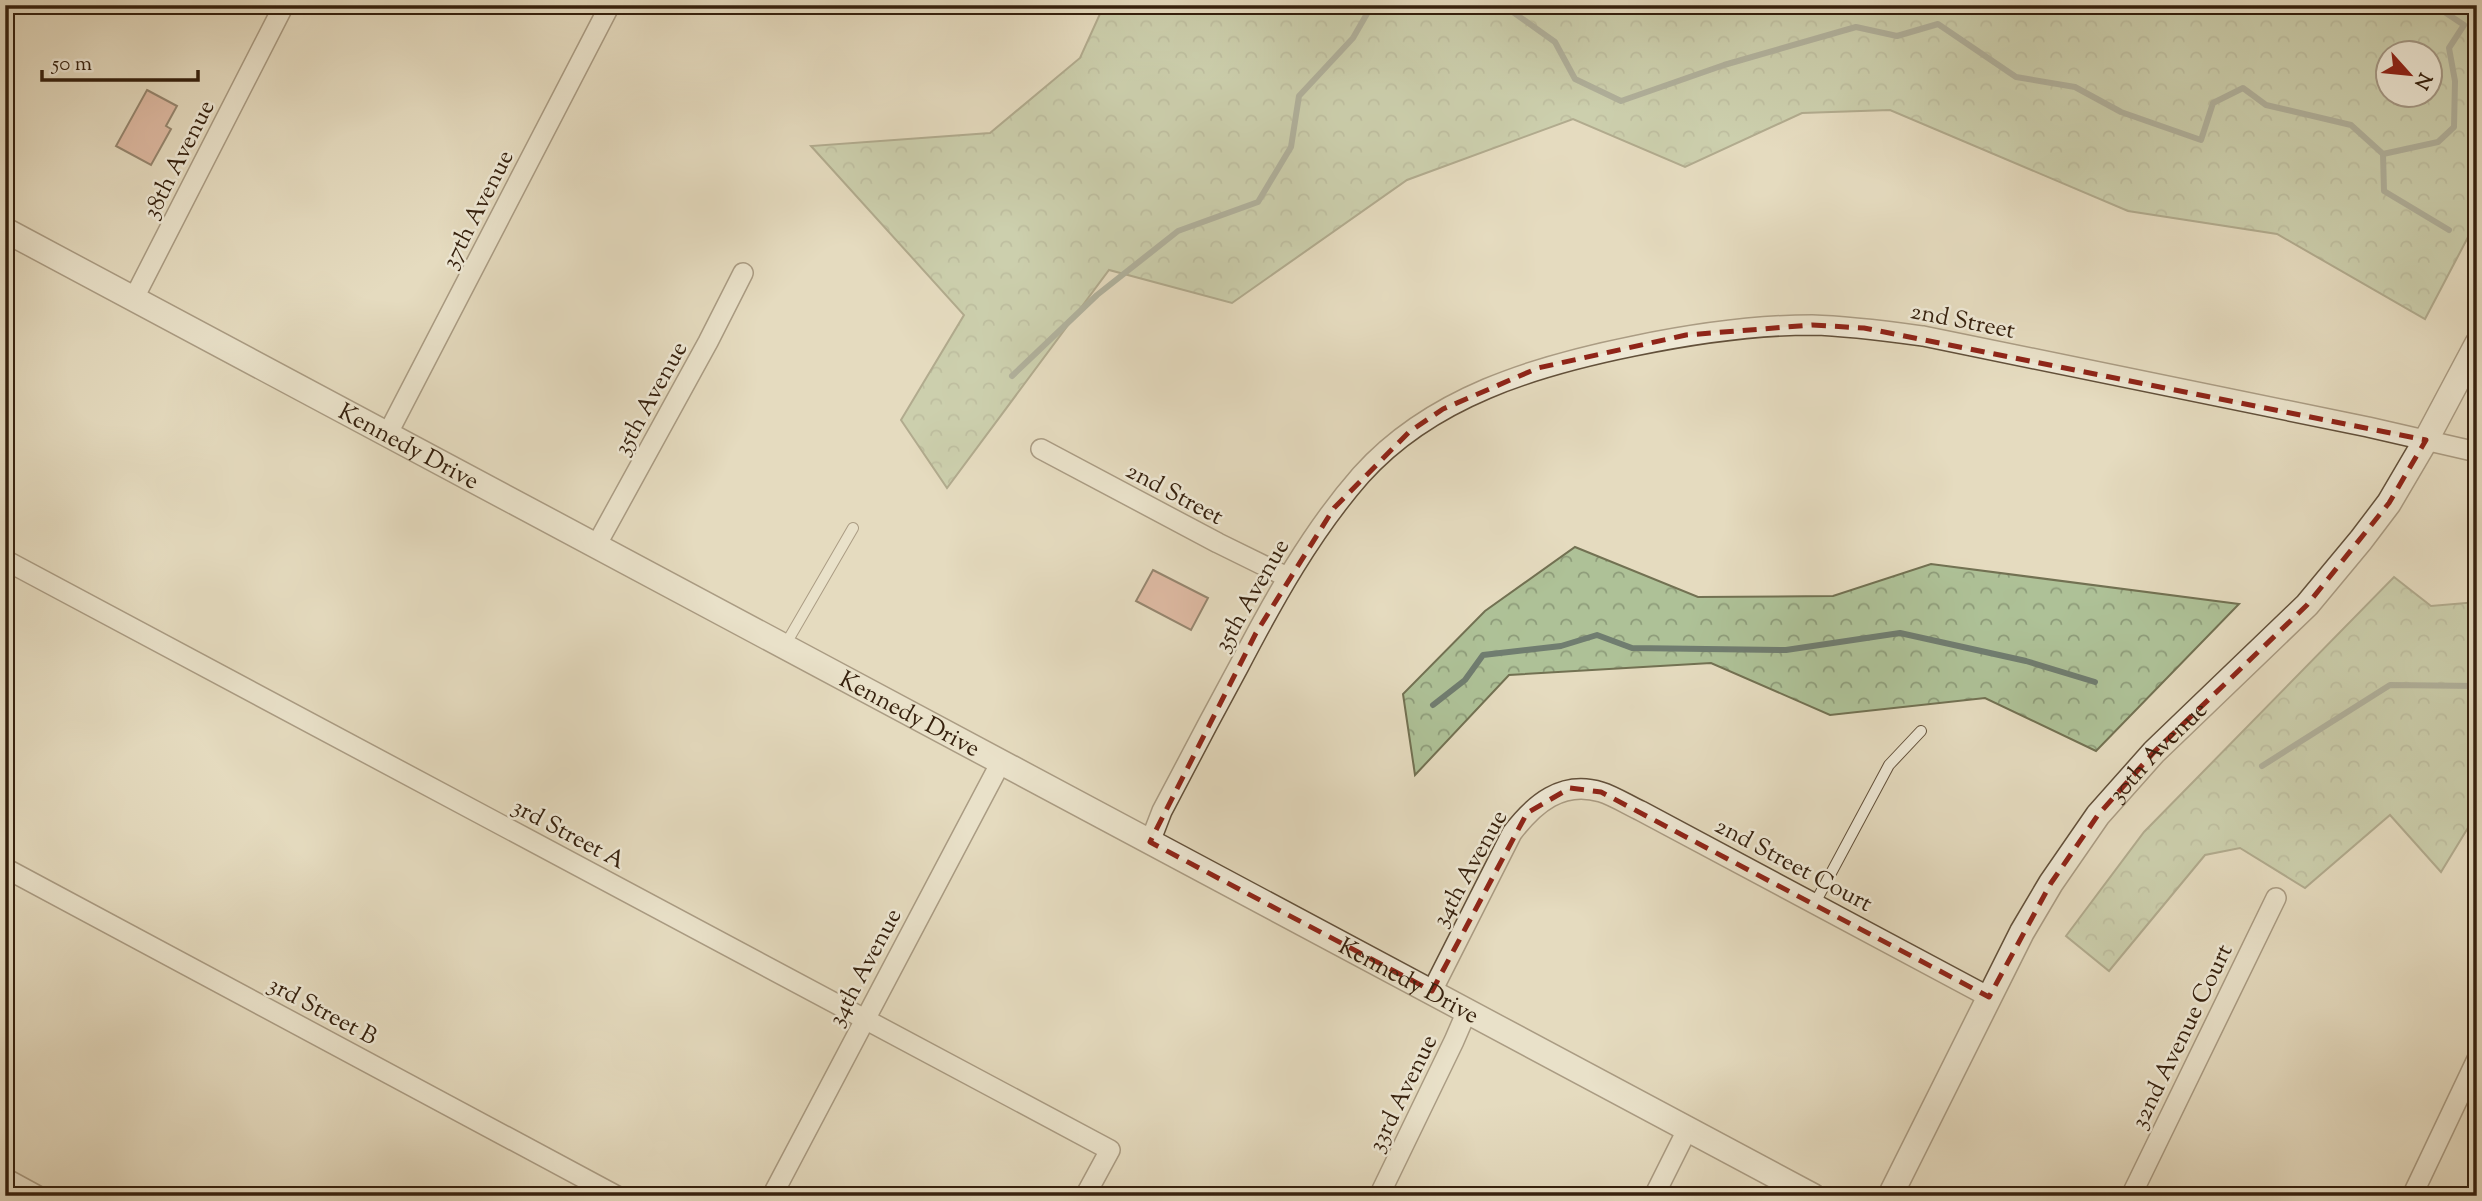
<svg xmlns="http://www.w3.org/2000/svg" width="2482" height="1201" font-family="'Sorts Mill Goudy',serif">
	<defs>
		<pattern id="forest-crowns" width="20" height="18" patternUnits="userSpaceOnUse" patternTransform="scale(1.75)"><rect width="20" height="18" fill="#aec197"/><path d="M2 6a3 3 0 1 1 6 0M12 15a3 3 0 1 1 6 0" fill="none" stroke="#8e9c7a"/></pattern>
	</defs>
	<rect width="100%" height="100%" fill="#e5dbbf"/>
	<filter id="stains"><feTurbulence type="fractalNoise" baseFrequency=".00286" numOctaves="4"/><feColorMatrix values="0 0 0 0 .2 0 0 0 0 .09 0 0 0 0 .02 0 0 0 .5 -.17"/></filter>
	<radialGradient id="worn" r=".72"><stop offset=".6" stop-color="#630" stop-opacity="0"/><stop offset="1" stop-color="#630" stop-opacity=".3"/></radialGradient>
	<path fill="url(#forest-crowns)" stroke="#727152" stroke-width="2" fill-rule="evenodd" d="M1104,5H2477V220L2425,319L2277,234L2128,211L1890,110L1802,113L1685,167L1573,119L1407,180L1232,303L1109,270L947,488L901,420L964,315L811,146L990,133L1080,58ZM2430,52V94H2388V52Z
		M1575,547L1698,597L1833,596L1931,564L2239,604L2096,751L1985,698L1830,715L1711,663L1509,675L1415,775L1403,694L1485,611Z
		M2394,577L2431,606L2477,602V813L2441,872L2390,815L2305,888L2240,848L2205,855L2109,971L2066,936L2144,832Z"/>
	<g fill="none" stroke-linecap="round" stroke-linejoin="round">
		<path stroke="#707d70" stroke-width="6" d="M1503,5L1555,42L1575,79L1621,101L1724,65L1856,27L1897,36L1938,24L2016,77L2075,87L2121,112L2201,140L2213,103L2243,88L2266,105L2351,125L2383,154L2384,191L2449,230
			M2383,154L2438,142L2454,127L2455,81L2449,48L2464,25L2434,5
			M1012,376L1097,295L1178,231L1258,202L1291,147L1299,96L1353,38L1372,5
			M1433,705L1465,680L1483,655L1561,646L1597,635L1632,648L1786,650L1900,633L2026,661L2095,682
			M2262,766L2390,685L2477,686"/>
	</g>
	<path fill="#d59281" stroke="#36210e" stroke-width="2" d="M147,90L177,106L166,126L171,129L151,165L116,146Z
		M1153,570L1208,598L1191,630L1136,601Z"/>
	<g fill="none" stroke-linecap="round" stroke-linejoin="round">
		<g stroke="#62503a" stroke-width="12">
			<path id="service" d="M784,647L853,528
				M1815,903L1889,765L1921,731"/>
		</g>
		<g stroke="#62503a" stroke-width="22">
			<path id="minor" d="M134,298L284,5
				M387,435L610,5
				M1041,449L1218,543L1287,577
				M597,544L708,342L743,273
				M5,560L1110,1150L1085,1196
				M1150,842L1162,811C1187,763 1213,714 1239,666C1274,599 1311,532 1361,475C1431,397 1535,366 1634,346C1692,334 1753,325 1812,325C1850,326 1886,331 1923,336L2368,427L2477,452
				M5,868L617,1196
				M1432,991L1512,833C1534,804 1562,780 1601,792C1614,796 1628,805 1641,811L1989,997
				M5,1178L38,1196
				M772,1196L1001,762
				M1379,1196L1454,1041L1467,1011
				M1654,1196L1688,1128
				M2131,1196L2276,898
				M2412,1196L2477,1059"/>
		</g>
		<g stroke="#62503a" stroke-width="27">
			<g id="tertiary">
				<path id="s1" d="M5,230L1813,1196"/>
				<path id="s2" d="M1890,1196L2022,932L2051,883L2098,815L2154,752L2307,605L2361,540L2389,503L2426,440L2477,344"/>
			</g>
		</g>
		<use href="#service" stroke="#eee8d5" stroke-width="10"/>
		<use href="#minor" stroke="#eee8d5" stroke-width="19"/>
		<use href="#tertiary" stroke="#eee8d5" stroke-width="24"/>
	</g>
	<path d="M0 0H2482V1201H0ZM1812,325L1864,328L2426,440L2389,503L2307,605L2154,752L2098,815L2051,883L1989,997L1601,792L1570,788L1527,813L1432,991L1150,842L1256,633L1334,508L1409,432L1443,409L1538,368L1686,335Z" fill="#e5dbbf" fill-opacity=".55" fill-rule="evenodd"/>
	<path fill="none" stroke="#8f2418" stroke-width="5" stroke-dasharray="14 9" stroke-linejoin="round" d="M1812,325L1864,328L2426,440L2389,503L2307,605L2154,752L2098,815L2051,883L1989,997L1601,792L1570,788L1527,813L1432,991L1150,842L1256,633L1334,508L1409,432L1443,409L1538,368L1686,335Z"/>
	<g text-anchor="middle" stroke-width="5" stroke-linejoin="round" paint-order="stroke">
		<g font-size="24" fill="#36210e" stroke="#eee8d5">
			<text transform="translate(178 159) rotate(-63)" y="8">38th Avenue</text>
			<text transform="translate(477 209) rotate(-63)" y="8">37th Avenue</text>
			<text transform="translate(1963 320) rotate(11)" y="8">2nd Street</text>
			<text transform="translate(650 398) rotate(-61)" y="8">35th Avenue</text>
			<text dy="8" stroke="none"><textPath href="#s1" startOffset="458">Kennedy Drive</textPath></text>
			<text transform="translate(1175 493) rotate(28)" y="8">2nd Street</text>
			<text transform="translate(1251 595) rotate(-60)" y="8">35th Avenue</text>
			<text dy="8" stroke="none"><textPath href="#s1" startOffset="1026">Kennedy Drive</textPath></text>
			<text dy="8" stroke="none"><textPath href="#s2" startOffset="522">30th Avenue</textPath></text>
			<text transform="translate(569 833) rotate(28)" y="8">3rd Street A</text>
			<text transform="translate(1794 864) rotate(28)" y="8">2nd Street Court</text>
			<text transform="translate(1469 868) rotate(-61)" y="8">34th Avenue</text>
			<text transform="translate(864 967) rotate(-62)" y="8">34th Avenue</text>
			<text dy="8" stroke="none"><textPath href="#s1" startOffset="1592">Kennedy Drive</textPath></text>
			<text transform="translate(323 1010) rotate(28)" y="8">3rd Street B</text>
			<text transform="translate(2181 1036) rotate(-64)" y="8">32nd Avenue Court</text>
			<text transform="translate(1402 1093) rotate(-64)" y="8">33rd Avenue</text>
		</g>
	</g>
	<rect width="2482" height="1201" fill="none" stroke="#e5dbbf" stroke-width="28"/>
	<rect x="7" y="7" width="2468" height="1187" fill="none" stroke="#36210e" stroke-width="3.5"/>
	<rect x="14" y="14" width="2454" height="1173" fill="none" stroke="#36210e" stroke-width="2"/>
	<g transform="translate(2409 74) rotate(117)"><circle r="33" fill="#eee8d5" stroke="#a49885" stroke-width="2"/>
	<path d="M0-5L12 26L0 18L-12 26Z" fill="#8f2418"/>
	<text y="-10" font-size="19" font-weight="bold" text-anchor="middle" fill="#36210e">N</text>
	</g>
	<path d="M42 70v10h156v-10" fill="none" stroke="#36210e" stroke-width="3.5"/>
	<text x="52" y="70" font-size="21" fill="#36210e" stroke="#eee8d5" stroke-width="5" paint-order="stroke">50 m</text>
	<rect width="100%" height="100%" filter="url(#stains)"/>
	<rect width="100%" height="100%" fill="url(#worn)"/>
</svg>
